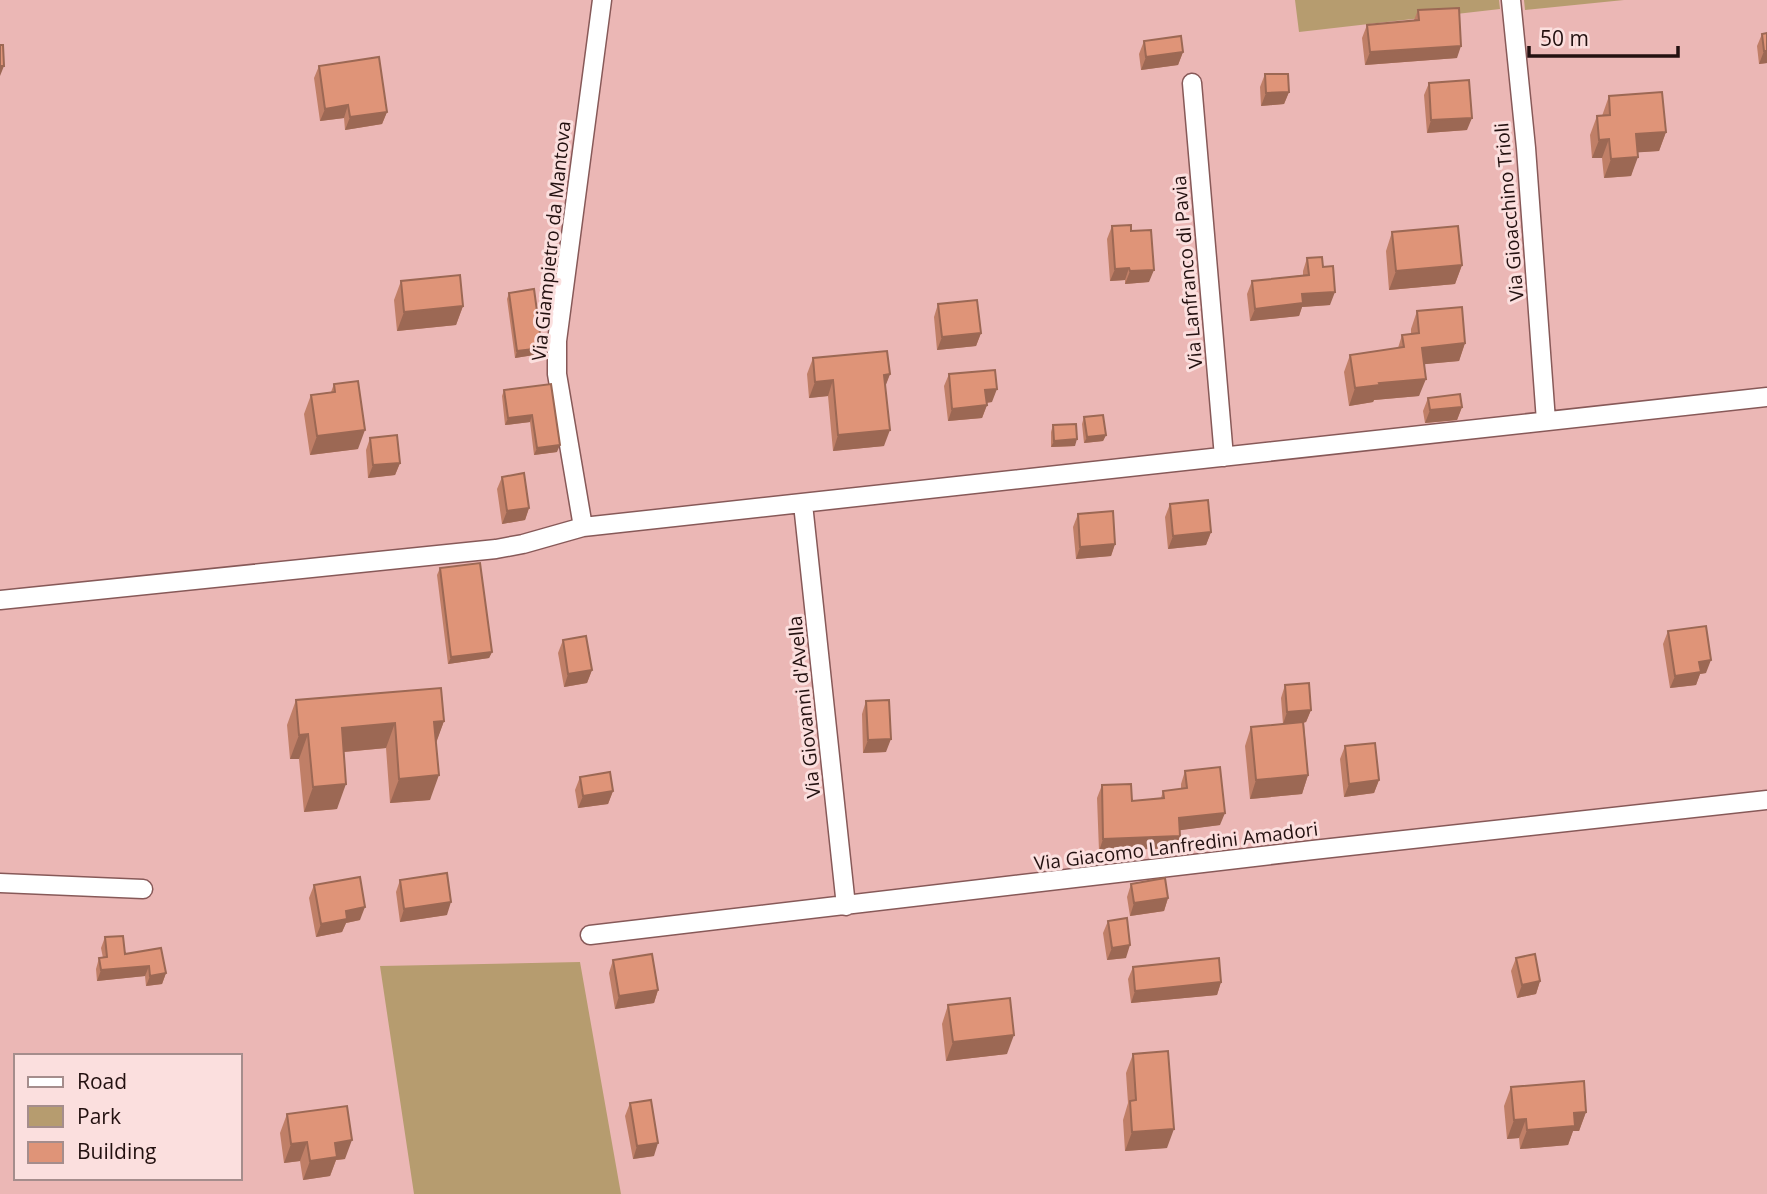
<svg xmlns="http://www.w3.org/2000/svg" width="1767" height="1194" font-family="'Open Sans',sans-serif">
	<rect width="100%" height="100%" fill="#ebb7b5"/>
	<path fill="#b69c6f" d="M1295,0H1499L1500,9L1299,32Z
		M1524,0H1624L1525,10Z
		M580,962L621,1194H414L380,966Z"/>
	<g fill="none" stroke-linecap="round" stroke-linejoin="round">
		<g stroke="#875958" stroke-width="21">
			<path id="minor" d="M1511,0L1526,148L1546,421
				M1192,83L1224,457
				M803,504L846,906
				M583,527L557,374V341L602,0
				M0,600L496,549L523,544L583,527L1767,397
				M0,883L143,889
				M590,935L1313,850L1767,800"/>
		</g>
		<use href="#minor" stroke="#fff" stroke-width="18"/>
	</g>
	<path fill="#c07f67" d="M1418,10L1457,58L1365,65L1362,38L1367,25L1414,20Z
		M1767,33V63L1759,64L1757,46L1762,34Z
		M1144,41L1183,52L1178,65L1141,70L1139,54Z
		M319,66L387,112L382,124L345,130L344,118L320,121L314,78Z
		M1265,74L1289,92L1284,104L1261,106L1260,87Z
		M1429,83L1467,130L1427,133L1424,95Z
		M1609,96L1666,132L1659,151L1638,152L1631,176L1604,178L1602,158H1592L1590,135L1597,116H1602Z
		M1112,226L1131,231L1149,282L1125,284V280L1110,281L1107,239Z
		M1392,232L1462,265L1455,284L1389,290L1386,251Z
		M1307,258L1323,267L1330,305L1302,307L1299,316L1250,321L1247,294L1252,281L1303,275V271Z
		M401,281L463,306L456,325L397,331L394,300Z
		M509,293L540,354L515,358L507,299Z
		M938,304L981,333L976,346L937,350L934,317Z
		M1417,311L1465,343L1459,361L1424,364L1419,396L1374,400L1373,402L1349,406L1344,372L1350,355L1398,348L1402,335L1411,334V329Z
		M813,358L890,374L885,386L884,446L833,451L828,396L809,398L807,374Z
		M949,374L992,402L987,403V405L982,418L948,421L944,386Z
		M334,384L358,449L310,455L304,414L311,395L331,392Z
		M551,384L557,452L534,455L530,422L505,425L502,396L504,390Z
		M1428,398L1462,407L1457,420L1425,423L1423,411Z
		M1084,417L1106,435L1103,441L1084,443L1082,424Z
		M1053,425L1075,446L1051,447V432Z
		M370,438L400,463L395,475L368,478L366,450Z
		M502,477L529,508L525,520L502,524L497,489Z
		M1170,504L1211,532L1206,545L1168,549L1165,517Z
		M1078,514L1115,544L1111,556L1076,559L1073,527Z
		M440,568L492,652L489,658L448,664L437,575Z
		M1668,631L1706,673L1700,674L1696,685L1670,688L1663,644Z
		M563,640L592,670L587,683L564,687L558,653Z
		M1285,685L1311,710L1306,722L1304,723L1308,775L1302,794L1250,799L1245,746L1251,727L1283,724L1281,698Z
		M296,700L444,721L436,742L430,800L390,803L386,748L344,752L337,809L304,812L299,759H290L287,725Z
		M866,701L886,752L863,753L862,714Z
		M1345,746L1379,780L1374,793L1344,797L1340,759Z
		M1185,771L1220,825L1180,830L1176,848L1099,851L1097,798L1102,785L1132,801L1161,798L1163,791L1181,789V784Z
		M580,777L613,791L608,804L578,808L575,790Z
		M400,880L447,915L400,922L396,892Z
		M1131,884L1168,898L1164,911L1130,916L1127,897Z
		M314,885L360,920L346,923L342,932L316,937L309,898Z
		M1108,921L1126,958L1107,960L1103,933Z
		M105,937L125,954L166,973L162,984L146,986L145,976L97,981L96,969L99,958H103L101,948Z
		M1516,958L1540,981L1536,994L1517,998L1511,971Z
		M613,960L658,990L654,1003L615,1009L609,973Z
		M1133,967L1221,982L1217,995L1131,1003L1128,979Z
		M948,1005L1007,1054L946,1061L942,1024Z
		M1133,1054L1167,1148L1125,1151L1123,1120L1128,1103L1126,1073Z
		M1511,1087L1586,1112L1579,1131H1573L1568,1145L1520,1149L1519,1138L1507,1139L1504,1106Z
		M630,1103L654,1156L633,1159L625,1116Z
		M287,1114L345,1159L336,1160L330,1176L303,1180L300,1161L284,1163L280,1133Z"/>
	<path fill="#9c6854" d="M1461,46L1457,58L1365,65L1370,52Z
		M1764,51H1767V63L1759,64Z
		M1183,52L1178,65L1141,70L1146,57Z
		M0,66H4L0,76Z
		M1289,92L1284,104L1261,106L1266,93Z
		M348,105L344,118L320,121L325,109Z
		M387,112L382,124L345,130L350,117Z
		M1472,118L1467,130L1427,133L1431,120Z
		M1666,132L1659,151L1629,153L1636,134Z
		M1609,139L1602,158H1592L1599,140Z
		M1638,157L1631,176L1604,178L1611,159Z
		M1462,265L1455,284L1389,290L1396,271Z
		M1129,268L1125,280L1110,281L1115,269Z
		M1154,270L1149,282L1125,284L1130,271Z
		M1335,292L1330,305L1302,307L1299,316L1250,321L1255,309L1302,294Z
		M463,306L456,325L397,331L404,312Z
		M981,333L976,346L937,350L942,337Z
		M1465,343L1459,361L1416,365L1422,348Z
		M542,348L540,354L515,358L517,351Z
		M890,374L884,390V375Z
		M1426,379L1419,396L1374,400L1373,402L1349,406L1355,388L1379,383Z
		M833,380L828,396L809,398L815,382Z
		M997,389L992,402L981,403L985,390Z
		M987,405L982,418L948,421L952,409Z
		M1462,407L1457,420L1425,423L1430,410Z
		M532,415L530,422L505,425L508,418Z
		M365,430L358,449L310,455L317,436Z
		M890,430L884,446L833,451L838,435Z
		M1106,435L1103,441L1084,443L1087,437Z
		M1077,439L1075,446L1051,447L1054,441Z
		M560,445L557,452L534,455L537,448Z
		M400,463L395,475L368,478L373,465Z
		M529,508L525,520L502,524L507,511Z
		M1211,532L1206,545L1168,549L1173,536Z
		M1115,544L1111,556L1076,559L1080,547Z
		M492,652L489,658L448,664L451,657Z
		M1711,660L1706,673L1700,674L1696,685L1670,688L1675,676L1699,662Z
		M592,670L587,683L564,687L568,674Z
		M1311,710L1306,722L1283,724L1287,712Z
		M444,721L435,746L434,722Z
		M395,723L386,748L332,753L342,728Z
		M308,734L299,759H290L299,735Z
		M891,739L886,752L863,753L868,740Z
		M439,775L430,800L390,803L399,779Z
		M1308,775L1302,794L1250,799L1256,780Z
		M1379,780L1374,793L1344,797L1349,784Z
		M346,784L337,809L304,812L313,787Z
		M613,791L608,804L578,808L583,796Z
		M1225,813L1220,825L1174,831L1179,818Z
		M1180,836L1176,848L1099,851L1103,839Z
		M1168,898L1164,911L1130,916L1134,903Z
		M451,902L447,915L400,922L404,909Z
		M365,907L360,920L346,923L342,932L316,937L321,924L346,911Z
		M1130,945L1126,958L1107,960L1112,948Z
		M149,966L145,976L97,981L101,970Z
		M166,973L162,984L146,986L150,976Z
		M1540,981L1536,994L1517,998L1522,985Z
		M1221,982L1217,995L1131,1003L1135,991Z
		M658,990L654,1003L615,1009L619,996Z
		M1014,1035L1007,1054L946,1061L953,1042Z
		M1586,1112L1579,1131H1573L1568,1145L1520,1149L1527,1130L1574,1113Z
		M1526,1119L1519,1138L1507,1139L1514,1120Z
		M1174,1129L1167,1148L1125,1151L1132,1132Z
		M352,1140L345,1159L336,1160L330,1176L303,1180L310,1161L335,1143Z
		M307,1142L300,1161L284,1163L291,1144Z
		M658,1143L654,1156L633,1159L637,1146Z"/>
	<path fill="#df9478" stroke="#9c6854" stroke-width="2" d="M1459,8L1461,46L1370,52L1367,25L1419,20L1418,10Z
		M1767,33V51H1764L1762,34Z
		M1181,36L1183,52L1146,57L1144,41Z
		M0,45H3L4,66H0Z
		M379,57L387,112L350,117L348,105L325,109L319,66Z
		M1265,74H1288L1289,92L1266,93Z
		M1469,80L1472,118L1431,120L1429,83Z
		M1662,92L1666,132L1636,134L1638,157L1611,159L1609,139L1599,140L1597,116L1610,115L1609,96Z
		M1131,225V231L1151,230L1154,270L1130,271L1129,268L1115,269L1112,226Z
		M1458,226L1462,265L1396,271L1392,232Z
		M1322,257L1323,267L1333,266L1335,292L1302,294L1303,303L1255,309L1252,281L1309,275L1307,258Z
		M460,275L463,306L404,312L401,281Z
		M534,289L542,348L517,351L509,293Z
		M977,300L981,333L942,337L938,304Z
		M1462,307L1465,343L1422,348L1426,379L1379,383L1380,385L1355,388L1350,355L1404,347L1402,335L1419,333L1417,311Z
		M887,351L890,374L884,375L890,430L838,435L833,380L815,382L813,358Z
		M995,370L997,389L985,390L987,405L952,409L949,374Z
		M358,381L365,430L317,436L311,395L335,392L334,384Z
		M551,384L560,445L537,448L532,415L508,418L504,390Z
		M1460,394L1462,407L1430,410L1428,398Z
		M1103,415L1106,435L1087,437L1084,417Z
		M1076,424L1077,439L1054,441L1053,425Z
		M397,435L400,463L373,465L370,438Z
		M524,473L529,508L507,511L502,477Z
		M1208,500L1211,532L1173,536L1170,504Z
		M1113,511L1115,544L1080,547L1078,514Z
		M480,563L492,652L451,657L440,568Z
		M1706,626L1711,660L1699,662L1701,672L1675,676L1668,631Z
		M586,636L592,670L568,674L563,640Z
		M1309,683L1311,710L1287,712L1285,685Z
		M441,688L444,721L434,722L439,775L399,779L395,723L342,728L346,784L313,787L308,734L299,735L296,700Z
		M889,700L891,739L868,740L866,701Z
		M1303,722L1308,775L1256,780L1251,727Z
		M1375,743L1379,780L1349,784L1345,746Z
		M1220,767L1225,813L1179,818L1180,836L1103,839L1102,785L1131,784L1132,801L1164,798L1163,791L1187,788L1185,771Z
		M610,772L613,791L583,796L580,777Z
		M447,873L451,902L404,909L400,880Z
		M360,877L365,907L346,911L347,919L321,924L314,885Z
		M1165,878L1168,898L1134,903L1131,884Z
		M1127,918L1130,945L1112,948L1108,921Z
		M123,936L125,954L161,948L166,973L150,976L149,966L101,970L99,958L107,957L105,937Z
		M652,954L658,990L619,996L613,960Z
		M1535,954L1540,981L1522,985L1516,958Z
		M1219,958L1221,982L1135,991L1133,967Z
		M1010,998L1014,1035L953,1042L948,1005Z
		M1168,1051L1174,1129L1132,1132L1130,1101L1136,1100L1133,1054Z
		M1584,1081L1586,1112L1574,1113L1575,1126L1527,1130L1526,1119L1514,1120L1511,1087Z
		M651,1100L658,1143L637,1146L630,1103Z
		M347,1106L352,1140L335,1143L337,1157L310,1161L307,1142L291,1144L287,1114Z"/>
	<g text-anchor="middle" stroke-width="6" stroke-linejoin="round" paint-order="stroke">
		<g font-size="19" fill="#231110" stroke="#fbdfde">
			<text transform="translate(1509 212) rotate(-95)" y="7">Via Gioacchino Trioli</text>
			<text transform="translate(551 241) rotate(-84)" y="7">Via Giampietro da Mantova</text>
			<text transform="translate(1187 272) rotate(-95)" y="7">Via Lanfranco di Pavia</text>
			<text transform="translate(804 707) rotate(-96)" y="7">Via Giovanni d'Avella</text>
			<text transform="translate(1176 846) rotate(-7)" y="7">Via Giacomo Lanfredini Amadori</text>
		</g>
	</g>
	<rect x="14" y="1054" width="228" height="126" fill="#fbdfde" stroke="#a58d8c" stroke-width="2"/>
	<rect x="28" y="1077" width="35" height="10" fill="#ffffff" stroke="#a58d8c" stroke-width="2"/>
	<text x="77" y="1089" font-size="21" fill="#231110">Road</text>
	<rect x="28" y="1106" width="35" height="21" fill="#b69c6f" stroke="#a58d8c" stroke-width="2"/>
	<text x="77" y="1124" font-size="21" fill="#231110">Park</text>
	<rect x="28" y="1142" width="35" height="21" fill="#df9478" stroke="#a58d8c" stroke-width="2"/>
	<text x="77" y="1159" font-size="21" fill="#231110">Building</text>
	<path d="M1529 46v10h149v-10" fill="none" stroke="#231110" stroke-width="3.5"/>
	<text x="1540" y="46" font-size="21" fill="#231110" stroke="#fbdfde" stroke-width="5" paint-order="stroke">50 m</text>
</svg>
